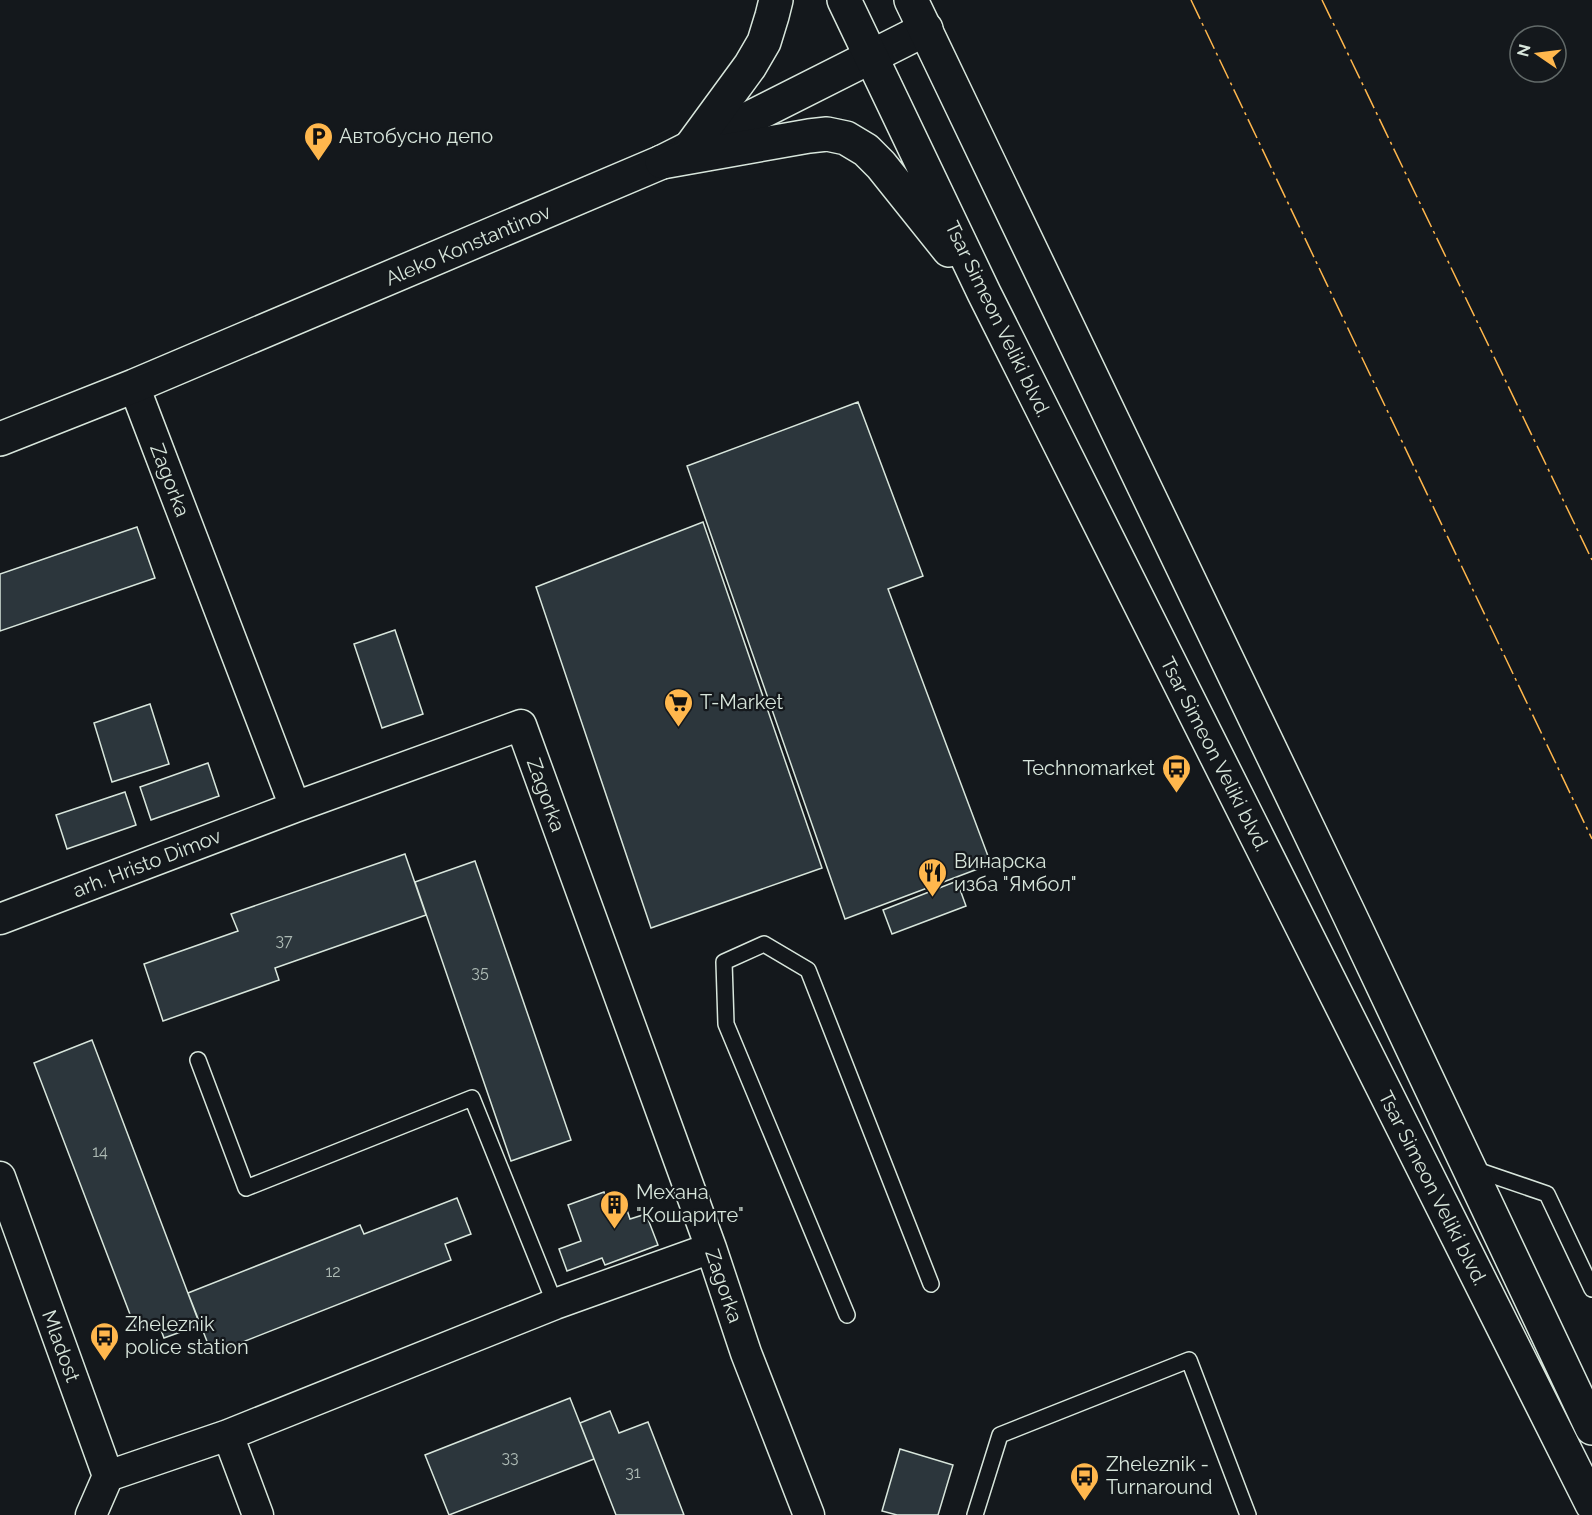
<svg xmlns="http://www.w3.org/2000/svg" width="1592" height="1515" font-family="Raleway,sans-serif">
  <rect width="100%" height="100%" fill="#14181c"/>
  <path fill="#2c363c" stroke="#d8e6dc" stroke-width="1.5" d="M858 402 923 576 888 589 991 864 845 919 687 466Z
    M703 522 822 868 651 928 536 587Z
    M137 527 155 578 0 631V574Z
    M395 630 423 714 382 728 354 644Z
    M150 704 169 764 112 782 94 723Z
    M208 763 219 796 151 820 140 787Z
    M125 792 136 825 67 849 56 815Z
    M405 854 426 915 275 968 279 980 163 1021 144 964 238 931 231 914Z
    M475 861 571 1140 511 1161 415 882Z
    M957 881 966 906 892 934 883 910Z
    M92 1040 200 1325 164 1338 158 1322 136 1330 34 1063Z
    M604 1192 607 1201 622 1195 630 1219 646 1214 658 1245 605 1265 602 1258 567 1271 559 1249 581 1241 568 1205Z
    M457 1198 471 1234 445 1244 451 1260 212 1354 188 1293 360 1225 364 1234Z
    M570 1398 594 1459 449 1515 425 1455Z
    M610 1411 619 1433 648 1422 684 1515H616L580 1423Z
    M900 1449 953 1465 938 1515H897L882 1511Z"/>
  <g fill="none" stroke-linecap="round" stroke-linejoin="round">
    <defs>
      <path id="service" d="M198 1060 246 1188 472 1098 555 1304
        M1471 1168 1547 1194 1592 1289
        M847 1315 726 1024 724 962 764 944 808 970 931 1284
        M975 1515 1000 1435 1189 1360 1248 1515"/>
      <path id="minor" d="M134 386 295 807
        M0 919 295 807 521 725 711 1248 746 1353 809 1515
        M0 1177 108 1476 91 1515
        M228 1435 258 1515
        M108 1476 228 1435 555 1304 711 1248"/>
      <path id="tertiary" d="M0 439 134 386 662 162 926 29"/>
      <path id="primary" d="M844 0 984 293 1592 1504
        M911 0 1349 914 1592 1428
        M690 148 750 66 764 42 772 16 776 0
        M662 162 809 136 827 134 846 138 866 150 881 165 949 250"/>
    </defs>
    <use href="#service" stroke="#d8e6dc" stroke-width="18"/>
    <use href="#minor" stroke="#d8e6dc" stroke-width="33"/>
    <use href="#tertiary" stroke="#d8e6dc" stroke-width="36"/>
    <use href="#primary" stroke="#d8e6dc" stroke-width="36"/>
    <use href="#service" stroke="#14181c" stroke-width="15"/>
    <use href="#minor" stroke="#14181c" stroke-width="30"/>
    <use href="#tertiary" stroke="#14181c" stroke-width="33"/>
    <use href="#primary" stroke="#14181c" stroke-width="33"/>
    <path stroke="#ffb74d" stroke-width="1.5" stroke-dasharray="21 4.5 3 4.5" stroke-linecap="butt" d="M1191 0 1592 839
      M1322 0 1592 560"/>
  </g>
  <defs>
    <symbol id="parking-pin" viewBox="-11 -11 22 30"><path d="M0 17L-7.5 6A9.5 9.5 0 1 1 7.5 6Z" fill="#ffb74d" stroke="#14181c"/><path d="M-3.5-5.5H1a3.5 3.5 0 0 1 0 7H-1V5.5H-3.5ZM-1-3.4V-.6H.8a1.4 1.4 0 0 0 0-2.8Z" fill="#111"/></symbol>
    <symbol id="supermarket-pin" viewBox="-11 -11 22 30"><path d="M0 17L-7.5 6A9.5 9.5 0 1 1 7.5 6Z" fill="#ffb74d" stroke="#14181c"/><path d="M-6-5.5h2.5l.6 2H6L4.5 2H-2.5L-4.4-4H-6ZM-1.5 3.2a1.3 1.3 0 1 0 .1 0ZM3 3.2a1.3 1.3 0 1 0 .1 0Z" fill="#111"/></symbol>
    <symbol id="bus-pin" viewBox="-11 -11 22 30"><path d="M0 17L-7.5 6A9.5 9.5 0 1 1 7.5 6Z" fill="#ffb74d" stroke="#14181c"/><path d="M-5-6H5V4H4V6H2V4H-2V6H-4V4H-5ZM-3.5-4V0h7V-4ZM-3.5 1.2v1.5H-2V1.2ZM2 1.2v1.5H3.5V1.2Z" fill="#111"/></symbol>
    <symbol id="restaurant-pin" viewBox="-11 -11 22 30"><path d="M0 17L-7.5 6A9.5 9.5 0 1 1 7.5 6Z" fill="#ffb74d" stroke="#14181c"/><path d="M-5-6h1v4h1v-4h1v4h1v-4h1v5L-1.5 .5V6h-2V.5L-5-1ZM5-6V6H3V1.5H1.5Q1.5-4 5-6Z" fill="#111"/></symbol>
    <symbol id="building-pin" viewBox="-11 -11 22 30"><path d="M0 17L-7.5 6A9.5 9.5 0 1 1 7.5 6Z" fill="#ffb74d" stroke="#14181c"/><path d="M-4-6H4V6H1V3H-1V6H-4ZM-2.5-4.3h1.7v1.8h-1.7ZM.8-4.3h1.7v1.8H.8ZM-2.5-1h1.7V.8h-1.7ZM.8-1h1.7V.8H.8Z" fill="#111"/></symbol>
  </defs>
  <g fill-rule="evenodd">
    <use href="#parking-pin" x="302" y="120" width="33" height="45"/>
    <use href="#supermarket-pin" x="662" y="686" width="33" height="45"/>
    <use href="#bus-pin" x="1160" y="752" width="33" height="45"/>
    <use href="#restaurant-pin" x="916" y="856" width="33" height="45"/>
    <use href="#building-pin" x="598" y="1188" width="33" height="45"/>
    <use href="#bus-pin" x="88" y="1320" width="33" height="45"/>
    <use href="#bus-pin" x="1068" y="1460" width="33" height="45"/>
  </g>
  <g text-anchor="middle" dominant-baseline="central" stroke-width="4.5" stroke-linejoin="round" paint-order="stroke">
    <g font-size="16" fill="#adbab4">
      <text x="284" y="940">37</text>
      <text x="480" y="972">35</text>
      <text x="100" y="1151">14</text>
      <text x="333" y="1271">12</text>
      <text x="510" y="1457">33</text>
      <text x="633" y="1472">31</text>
    </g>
    <g font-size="20" fill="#d8e6dc" stroke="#14181c" text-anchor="start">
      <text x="339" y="136">Автобусно депо</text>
      <text x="700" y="702">T-Market</text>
      <text x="1155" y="768" text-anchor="end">Technomarket</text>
      <text x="954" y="861">Винарска<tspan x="954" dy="23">изба "Ямбол"</tspan></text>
      <text x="636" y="1192">Механа<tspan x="636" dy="23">"Кошарите"</tspan></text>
      <text x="125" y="1324">Zheleznik<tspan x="125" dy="23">police station</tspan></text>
      <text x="1106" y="1464">Zheleznik -<tspan x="1106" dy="23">Turnaround</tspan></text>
    </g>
    <g font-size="20" fill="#d8e6dc" stroke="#14181c">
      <text transform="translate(468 245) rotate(-23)">Aleko Konstantinov</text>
      <text transform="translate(998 319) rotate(64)">Tsar Simeon Veliki blvd.</text>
      <text transform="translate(170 480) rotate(69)">Zagorka</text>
      <text transform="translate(1215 754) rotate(63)">Tsar Simeon Veliki blvd.</text>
      <text transform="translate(546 795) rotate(70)">Zagorka</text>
      <text transform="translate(147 863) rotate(-21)">arh. Hristo Dimov</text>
      <text transform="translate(1433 1188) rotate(63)">Tsar Simeon Veliki blvd.</text>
      <text transform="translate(724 1286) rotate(71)">Zagorka</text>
      <text transform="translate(61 1346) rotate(70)">Mladost</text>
    </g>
  </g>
  <g transform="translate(1538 54) rotate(284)"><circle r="28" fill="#14181c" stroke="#626a69" stroke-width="1.5"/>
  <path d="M0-4.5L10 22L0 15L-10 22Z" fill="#ffb74d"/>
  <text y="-9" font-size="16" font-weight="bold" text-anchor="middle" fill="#d8e6dc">N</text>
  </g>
</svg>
